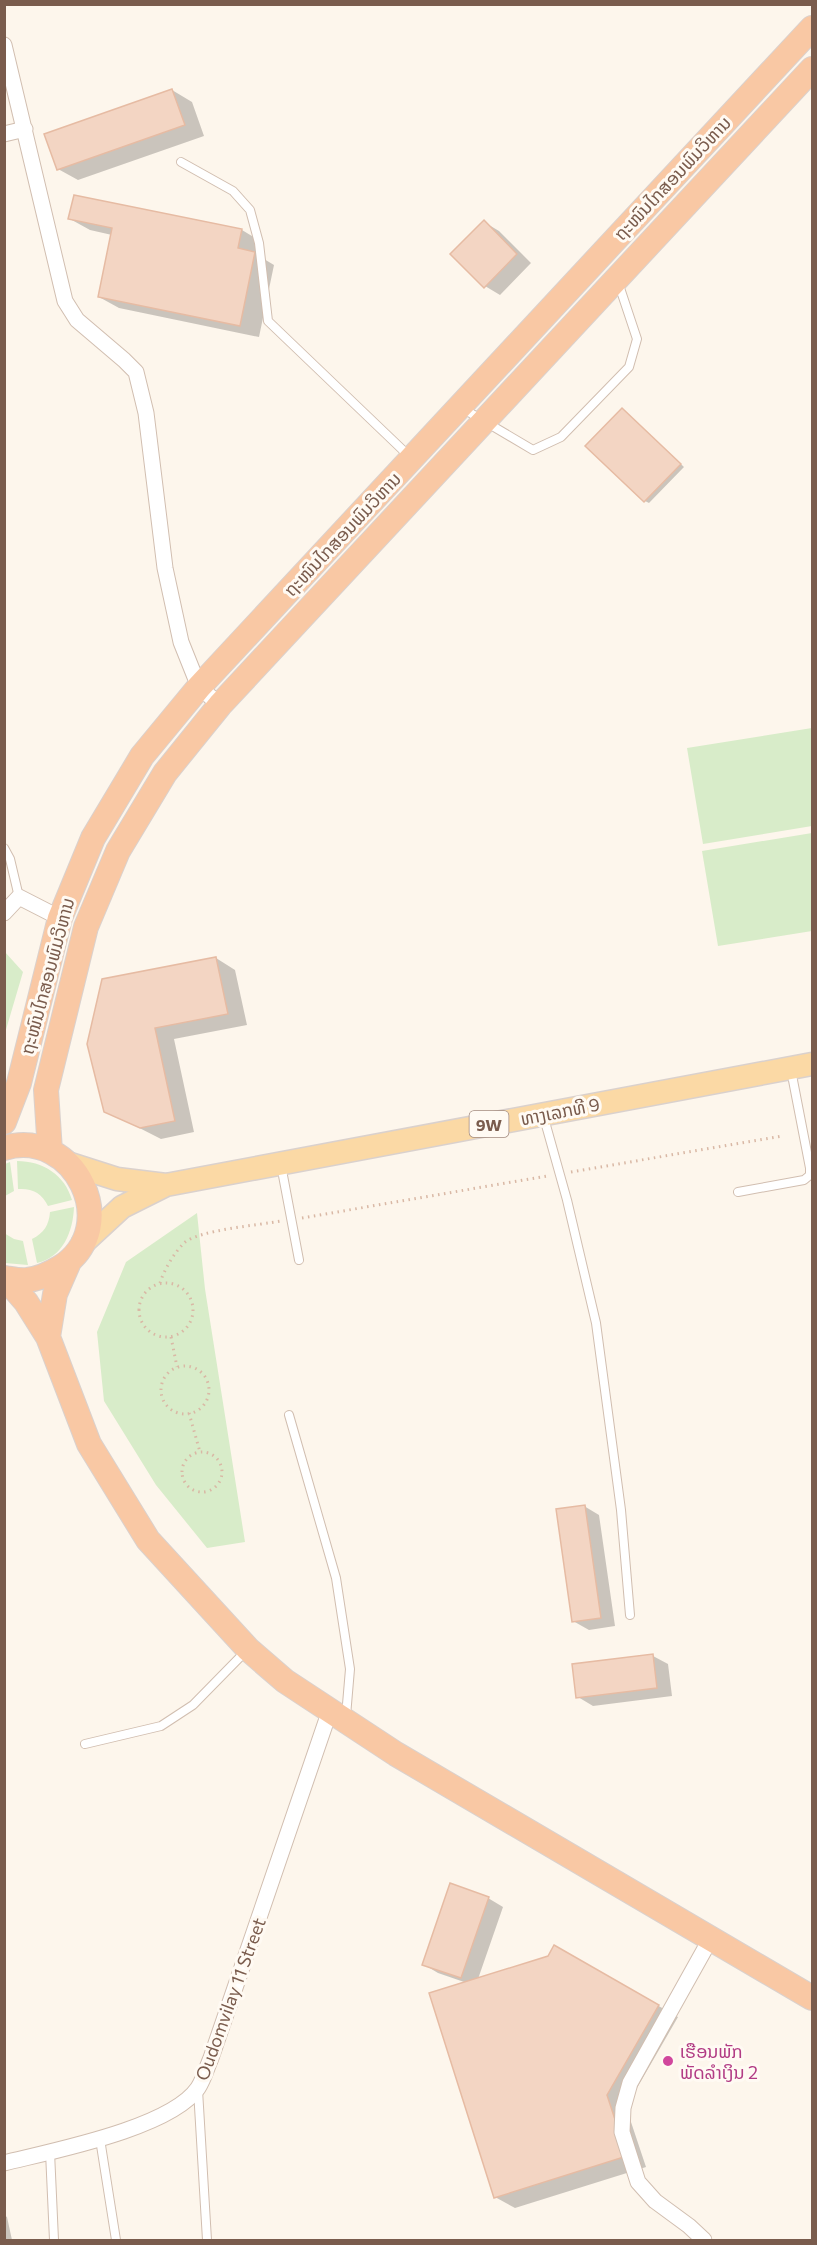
<svg xmlns="http://www.w3.org/2000/svg" width="817" height="2245" font-family="Commissioner,'Noto Sans Lao',sans-serif">
  <rect width="100%" height="100%" fill="#fdf6ec"/>
  <path fill="#d8ecc9" d="M812 728V826L703 844 687 748Z
    M812 833V931L718 946 702 851Z
    M5 952 23 972 5 1033Z
    M17 1161C43 1161 65 1175 72 1200L48 1206C42 1193 32 1188 18 1189Z
    M10 1162 14 1191 5 1196V1164Z
    M74 1207C73 1232 63 1257 37 1263L32 1239C44 1233 49 1225 50 1212Z
    M197 1213 205 1289 245 1542 207 1548 156 1485 104 1401 97 1332 126 1262Z
    M4 1233 14 1239 23 1241 28 1265 5 1263Z"/>
  <path fill="#0003" d="M172 90 192 102 204 136 78 180 58 169Z
    M75 196 242 230 262 242 259 256 274 265 259 337 119 308 99 297 112 235 90 230 70 219Z
    M484 222 499 231 531 263 500 295 485 286Z
    M626 412 684 467 649 503 645 501Z
    M216 958 235 970 247 1025 174 1039 194 1132 161 1139 106 1111 89 1044Z
    M584 1506 599 1515 615 1626 589 1630 573 1621Z
    M653 1656 668 1664 672 1696 593 1706 578 1697Z
    M488 1898 503 1907 478 1979 549 1957 555 1947 678 2017 626 2107 646 2167 515 2208 495 2197 467 1983 438 1973 423 1964Z
    M4 2215 7 2217 12 2240H4Z"/>
  <path fill="#f3d5c3" stroke="#e6bba3" stroke-width="1.5" d="M172 89 185 125 57 170 44 134Z
    M74 195 242 229 238 248 255 252 240 326 98 297 112 228 68 219Z
    M484 220 517 254 484 288 450 254Z
    M622 408 681 464 644 502 585 446Z
    M216 957 228 1014 155 1028 175 1121 140 1128 104 1112 87 1044 102 979Z
    M585 1505 601 1618 572 1622 556 1509Z
    M653 1654 657 1688 576 1698 572 1664Z
    M450 1883 489 1897 461 1978 422 1965Z
    M554 1945 659 2005 607 2095 627 2156 494 2198 429 1993 548 1956Z"/>
  <g fill="none" stroke-linecap="round" stroke-linejoin="round">
    <defs>
      <path id="service" d="M181 162 233 191 250 210 259 243 268 321 409 456
        M462 408 533 450 561 437 629 367 637 339 618 282
        M4 848 10 859 19 897
        M544 1118 567 1200 596 1323 621 1510 630 1615
        M281 1165 299 1260
        M738 1192 804 1180 810 1175V1168L791 1070
        M289 1415 336 1578 350 1669 346 1716
        M85 1744 161 1726 193 1705 245 1652
        M198 2090 207 2240
        M100 2139 116 2240
        M50 2152 54 2240"/>
      <path id="minor" d="M4 45 65 301 77 320 124 360 136 372 146 413 165 568 181 642 199 687 220 705
        M4 134 25 129
        M4 913 19 897 60 918
        M4 2163C52 2151 171 2128 198 2088 204 2079 207 2067 211 2058L330 1710
        M704 2240 689 2226 655 2201 638 2182 622 2132 623 2108 630 2083 711 1938"/>
      <path id="primary" d="M67 1163 117 1179 166 1185
        M83 1243 122 1207 166 1185 812 1064"/>
      <path id="trunk" d="M4 1122 19 1083 60 918 93 838 142 756 199 687 812 28
        M4 1148C75 1127 123 1227 61 1267 51 1273 39 1279 27 1280 20 1281 12 1279 4 1278
        M50 1151 46 1090 86 927 118 851 165 773 220 705 812 69
        M5 1278 26 1302 48 1337 89 1444 148 1540 248 1649 285 1681 396 1754 812 1998
        M48 1337 55 1294 69 1262"/>
    </defs>
    <use href="#service" stroke="#d1beb0" stroke-width="10"/>
    <use href="#minor" stroke="#d1beb0" stroke-width="17"/>
    <use href="#primary" stroke="#dad1cd" stroke-width="25"/>
    <use href="#trunk" stroke="#dad1cd" stroke-width="26"/>
    <path stroke="#d9b8a5" stroke-width="3" stroke-dasharray="1.5 4.5" stroke-linecap="butt" d="M571 1172 782 1136
      M302 1218 547 1176
      M139 1310a27 27 0 1 1 54 0a27 27 0 1 1-54 0Z
      M160 1283C164 1270 174 1253 184 1243 198 1230 260 1225 281 1221
      M171 1337 177 1367
      M161 1390a24 24 0 1 1 48 0a24 24 0 1 1-48 0Z
      M189 1413 200 1452
      M182 1472a20 20 0 1 1 40 0a20 20 0 1 1-40 0Z"/>
    <use href="#service" stroke="#fff" stroke-width="8"/>
    <use href="#minor" stroke="#fff" stroke-width="15"/>
    <use href="#primary" stroke="#fbd9a5" stroke-width="22"/>
    <use href="#trunk" stroke="#f9c8a4" stroke-width="24"/>
  </g>
  <circle fill="#d1479c" stroke="#fffaf3" stroke-width="2" cx="668" cy="2061" r="6"/>
  <g text-anchor="middle" dominant-baseline="central" stroke-width="6" stroke-linejoin="round" paint-order="stroke">
    <rect fill="#fffaf3" stroke="#a28b7f" stroke-width="1.5" x="469.5" y="1111" width="39" height="26" rx="4.5"/>
    <g font-size="16" font-weight="bold" fill="#7a5c4d">
      <text x="489" y="1124">9W</text>
    </g>
    <g font-size="18" fill="#7a5c4d" stroke="#fffaf3">
      <text transform="translate(672 178) rotate(-47)">ຖະໜົນໄກສອນພົມວິຫານ</text>
      <text transform="translate(342 534) rotate(-47)">ຖະໜົນໄກສອນພົມວິຫານ</text>
      <text transform="translate(47 976) rotate(-75)">ຖະໜົນໄກສອນພົມວິຫານ</text>
      <text transform="translate(560 1111) rotate(-11)">ທາງເລກທີ 9</text>
      <text transform="translate(230 1999) rotate(-70)">Oudomvilay 11 Street</text>
    </g>
    <g font-size="18" fill="#b23c85" stroke="#fffaf3" text-anchor="start">
      <text x="680" y="2051">ເຮືອນພັກ<tspan x="680" dy="21">ພັດລຳເງິນ 2</tspan></text>
    </g>
  </g>
  <rect width="817" height="2245" fill="none" stroke="#7a5c4d" stroke-width="12"/>
</svg>
